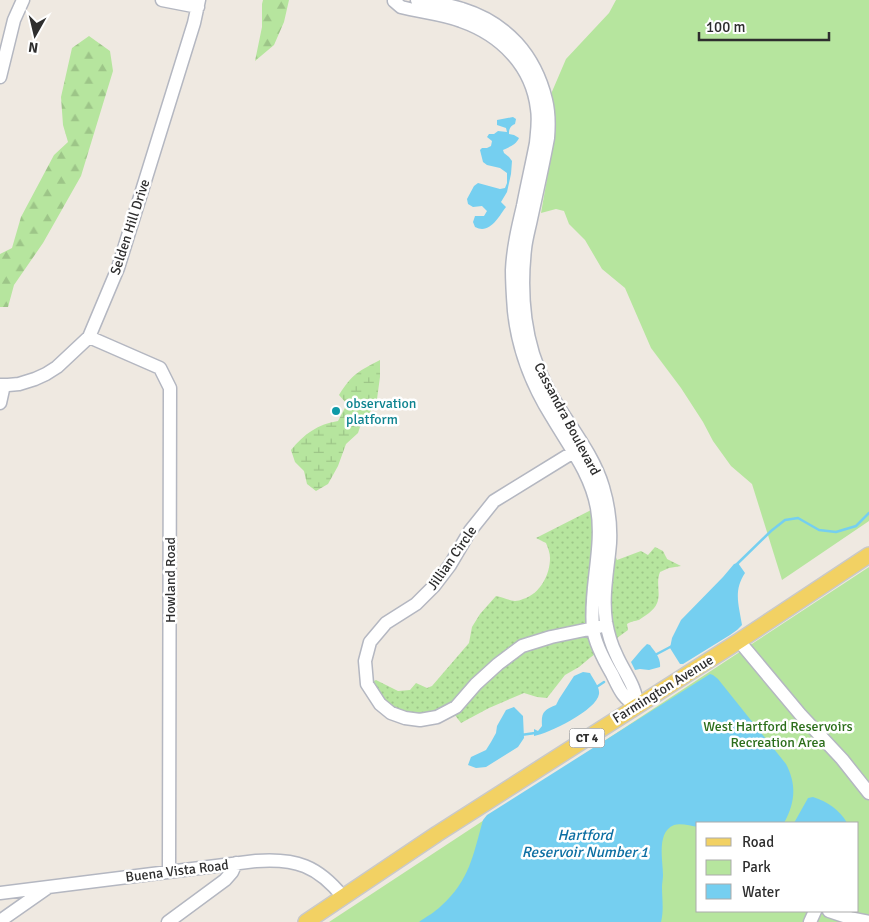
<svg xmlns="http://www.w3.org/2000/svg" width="869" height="922" font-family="Signika,sans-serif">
  <defs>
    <pattern id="grass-dots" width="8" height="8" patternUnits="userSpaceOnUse" patternTransform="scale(1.25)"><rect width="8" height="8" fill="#b6e59e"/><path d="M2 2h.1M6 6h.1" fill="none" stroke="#9dc588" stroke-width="1.8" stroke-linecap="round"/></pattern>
    <pattern id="forest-firs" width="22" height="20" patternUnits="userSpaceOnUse" patternTransform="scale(1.25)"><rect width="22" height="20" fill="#b6e59e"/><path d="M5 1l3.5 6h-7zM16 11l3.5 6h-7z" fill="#9dc588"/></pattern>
    <pattern id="wetland-marsh" width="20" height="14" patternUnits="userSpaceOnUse" patternTransform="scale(1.25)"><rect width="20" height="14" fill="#b6e59e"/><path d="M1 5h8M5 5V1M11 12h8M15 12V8" fill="none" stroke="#9dc588"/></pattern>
  </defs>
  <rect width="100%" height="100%" fill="#efe9e1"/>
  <path fill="url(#grass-dots)" d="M597 507 617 560 641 551 648 555 655 547 663 551 667 559 681 566 669 568 660 572C654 587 666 600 649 613 646 615 642 618 639 620 635 621 632 621 627 624L628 630 591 657 579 667 565 675 547 698 537 697 524 693 489 708 461 723 451 710 437 717 391 713 367 684 376 680 398 691 410 690 416 683 427 688 432 686 469 643 472 627 480 614 496 596C502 597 508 600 515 601 517 601 521 600 523 599 540 594 550 575 550 558 550 553 548 548 546 543L536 538Z"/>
  <path fill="url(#forest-firs)" d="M263 0H289L284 22 274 45 255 61 262 27V4Z
    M89 36 110 51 113 71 81 176 43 243 14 285 8 307H0V254L12 248 21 217 54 155 68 142 63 125 61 97 72 48Z"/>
  <path fill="url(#wetland-marsh)" d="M380 360V377L377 399 368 416 360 427 358 433 346 444 338 466 328 484 316 491 307 484 304 471 295 462 291 450C304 434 318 424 338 421L347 404 339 395C352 374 359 371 380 360Z"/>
  <path fill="#b6e59e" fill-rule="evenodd" d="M616 0H869V521L782 580 752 484 731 466 713 441 703 422 681 388 651 348 625 288 602 269 585 240 569 224 564 211 556 209 541 213 556 128 551 94 566 59 609 13Z
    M869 567V922H329ZM698 823H858V911H698Z"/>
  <path fill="#75cff0" d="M513 117 516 119 515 124C510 126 509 129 509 134L514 135 519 138C516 145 509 147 503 150L504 153 509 157 512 161 511 174 507 192 501 202 506 207C499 216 490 235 475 227L473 222 475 216H484L487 211 482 206 473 207 468 204 467 199 474 186 478 183 500 189 505 188 507 183V173L500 168 487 165 483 162 480 150 482 148H487L491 146 492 141 487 137 489 134H494L498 131 507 132 506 128 497 125V120Z
    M738 563 745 573C733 591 739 605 742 625L737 630 730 635 683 664H680L670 648 672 638 681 620 723 577 734 564Z
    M647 644 650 645C655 652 661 658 660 667L649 670 640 669 635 670 631 662 642 649Z
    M583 672 590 673C593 679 600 687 599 694 597 710 548 734 534 736V729L538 731 542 726C541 712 544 710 556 705L559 699 574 676Z
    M710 674 713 675 718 679 786 764C797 785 795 803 784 823H698V827C691 826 681 823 674 825 656 832 663 861 663 875 663 879 662 883 662 887 662 899 664 910 661 922H419C426 917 435 912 441 906 470 880 473 855 483 820L487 815Z
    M514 707 523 716 524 738 518 747 486 767 476 768 468 765 471 757 486 750 491 742 496 733 497 726 506 710Z
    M813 797C828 802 840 810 847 823H794L808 798Z"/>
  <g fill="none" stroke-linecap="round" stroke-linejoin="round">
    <path stroke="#75cff0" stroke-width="2.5" d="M736 565 771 531 785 520 798 518 819 530 836 532 856 526 869 513
      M655 655 672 646
      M595 688 604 682
      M521 735 535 733"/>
    <defs>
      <path id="minor" d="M162 0 198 7
        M396 0 394 1 401 7C420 12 443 14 461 21 501 35 532 66 537 109 539 120 537 132 536 143 532 164 527 185 523 206 518 227 513 248 512 270 512 284 513 298 514 311 518 349 532 385 552 417 569 446 591 474 597 508 604 547 589 589 593 629 595 643 605 662 612 674 619 688 622 698 637 706 637 687 623 671 616 654 611 644 608 633 606 622 602 595 608 569 610 543 611 524 608 504 603 487 592 450 563 419 546 385 524 344 520 294 525 249 526 239 529 229 531 219 537 192 543 165 548 138 549 126 549 112 546 100 535 55 507 23 462 9 448 4 432 3 417 0
        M0 77 14 20 23 0
        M89 337 160 368 170 388 169 872
        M0 385H8L19 384 35 379 46 374 57 367 89 337 118 268 194 23 199 0
        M0 403 4 385
        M580 448 494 501 470 531 450 565 434 586 416 604 386 623 370 642 365 661 367 684 380 704 391 713 405 718 420 720 437 717 456 707 476 684 498 664 522 646 551 637 599 627
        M739 641 800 714 842 759 869 793
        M0 893 256 861C296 858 318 866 343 897
        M829 911 850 918 869 922
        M0 921 47 888
        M168 922 225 880 232 872 236 863
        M810 922 815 911"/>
      <path id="major" d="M306 922 437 834 739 641 869 555"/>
    </defs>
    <use href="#minor" stroke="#b4b7c1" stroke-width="15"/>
    <use href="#major" stroke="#c9c9c9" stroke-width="18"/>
    <use href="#minor" stroke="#fff" stroke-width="12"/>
    <use href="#major" stroke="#f2d163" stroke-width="15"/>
  </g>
  <circle fill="#0f9aa8" stroke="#fff" stroke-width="2" cx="336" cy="411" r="5"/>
  <g text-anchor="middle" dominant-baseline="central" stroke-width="5" stroke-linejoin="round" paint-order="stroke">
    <rect fill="#fff" stroke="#6d6d6d" stroke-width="1" x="569.5" y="728.5" width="35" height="19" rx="4"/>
    <g font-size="12" font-weight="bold" fill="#2e2e2e">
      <text x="587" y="738">CT 4</text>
    </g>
    <g font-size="14" fill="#2e2e2e" stroke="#fff">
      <text transform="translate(130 227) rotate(-72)">Selden Hill Drive</text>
      <text transform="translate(567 419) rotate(62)">Cassandra Boulevard</text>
      <text transform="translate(452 558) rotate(-55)">Jillian Circle</text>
      <text transform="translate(170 580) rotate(-90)">Howland Road</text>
      <text transform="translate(663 689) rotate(-32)">Farmington Avenue</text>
      <text transform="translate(177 871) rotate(-7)">Buena Vista Road</text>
    </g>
    <g font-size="14" fill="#0d838f" stroke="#fff" text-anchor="start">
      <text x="346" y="403">observation<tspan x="346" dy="16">platform</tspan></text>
    </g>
    <g font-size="14" fill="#2c6e1b" stroke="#fff">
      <text x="778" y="726">West Hartford Reservoirs<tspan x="778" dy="16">Recreation Area</tspan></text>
    </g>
    <g font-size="15" font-style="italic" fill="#0d6fa3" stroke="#fff">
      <text x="585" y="835">Hartford<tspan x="585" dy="17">Reservoir Number 1</tspan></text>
    </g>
  </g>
  <rect x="696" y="822" width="162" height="90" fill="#ffffff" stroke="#ababab"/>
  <rect x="706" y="838" width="25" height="8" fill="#f2d163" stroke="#ababab"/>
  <text x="742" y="847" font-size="15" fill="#2e2e2e">Road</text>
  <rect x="706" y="860" width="25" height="15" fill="#b6e59e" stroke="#ababab"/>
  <text x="742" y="872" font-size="15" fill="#2e2e2e">Park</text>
  <rect x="706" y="884" width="25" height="15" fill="#75cff0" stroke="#ababab"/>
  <text x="742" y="897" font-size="15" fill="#2e2e2e">Water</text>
  <g transform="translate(35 35) rotate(188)" stroke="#ffffff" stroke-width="4" paint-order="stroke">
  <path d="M0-4L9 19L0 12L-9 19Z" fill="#2e2e2e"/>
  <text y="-8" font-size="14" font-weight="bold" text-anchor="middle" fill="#2e2e2e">N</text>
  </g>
  <path d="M699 32v8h130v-8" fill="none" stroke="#2e2e2e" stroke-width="2.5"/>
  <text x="706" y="32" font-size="15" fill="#2e2e2e" stroke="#ffffff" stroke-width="4" paint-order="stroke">100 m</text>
</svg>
